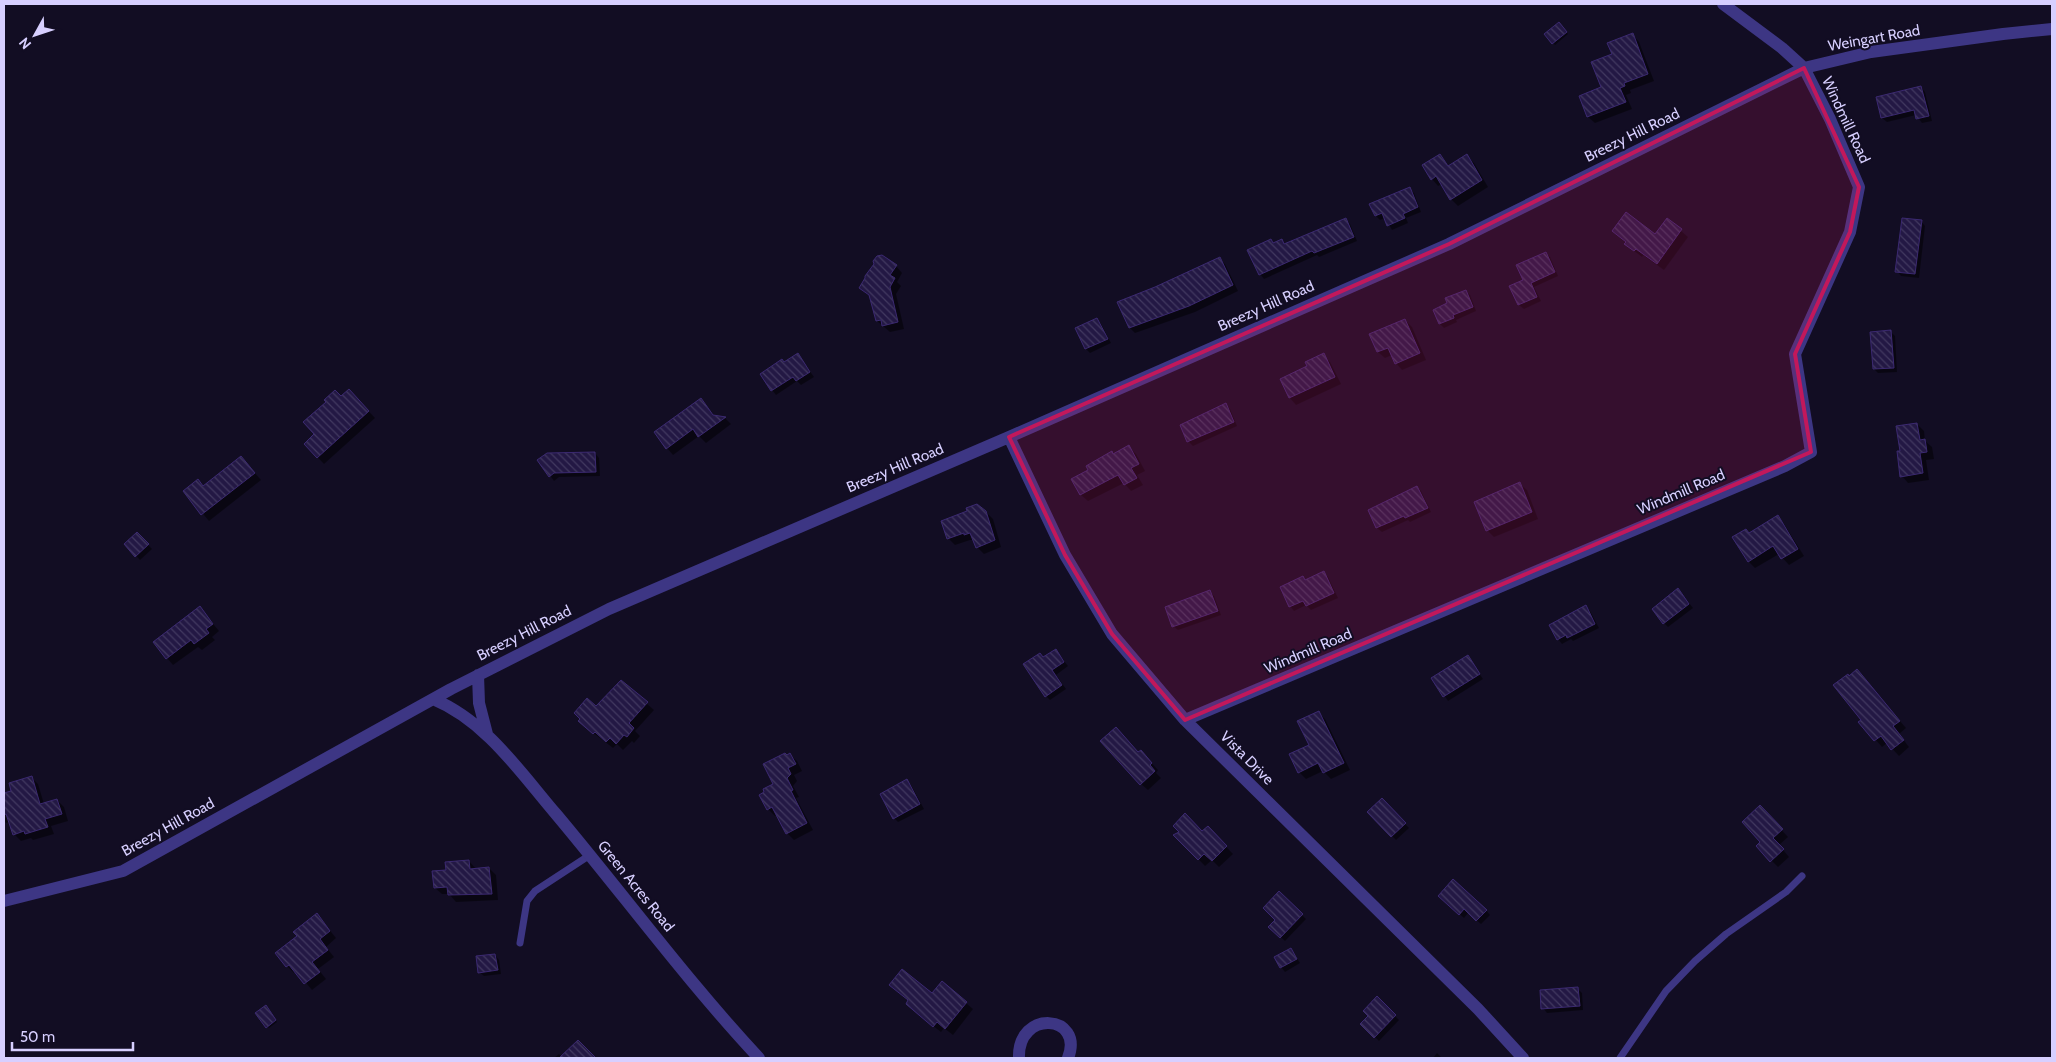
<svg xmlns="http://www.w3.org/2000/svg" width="2056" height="1062" font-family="Cabin,sans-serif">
  <defs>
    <pattern id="building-back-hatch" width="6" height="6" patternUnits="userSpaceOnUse" patternTransform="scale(1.25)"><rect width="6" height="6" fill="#231844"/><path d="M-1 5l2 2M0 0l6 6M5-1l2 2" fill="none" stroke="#423960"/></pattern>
  </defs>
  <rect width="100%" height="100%" fill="#120d23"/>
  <path fill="#0007" d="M1559 24 1568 34 1555 45 1546 34Z
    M1633 35 1639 42 1654 81 1630 90 1631 93 1626 95 1632 109 1595 123 1588 117 1581 96 1602 88 1613 54Z
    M1921 87 1925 92 1932 121 1922 123 1916 115 1887 122 1882 118 1878 98Z
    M1440 156 1449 167 1467 156 1474 163 1488 187 1458 206 1451 199 1442 184 1438 186 1432 179Z
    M1409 188 1414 193 1421 212 1406 218 1408 223 1392 230 1385 218 1380 220 1376 216Z
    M1346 219 1350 224 1357 241 1319 257 1317 255 1264 279 1260 274 1271 240 1274 244 1281 240 1285 245Z
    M1667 219 1688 237 1664 270 1643 255 1642 257 1633 250 1613 231 1655 236Z
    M1921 221 1925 226 1919 278 1901 276 1897 271Z
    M1545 253 1550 257 1558 276 1534 287 1541 301 1524 309 1519 305 1511 287 1525 280Z
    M1219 259 1225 264 1238 291 1195 312 1135 333 1130 328 1156 288Z
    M896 266 902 273 897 282 901 286 896 294 904 329 890 332 877 321 871 297 861 288Z
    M1465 291 1470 295 1476 311 1456 320 1457 322 1444 328 1440 324 1434 310 1449 304Z
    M1097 319 1101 324 1111 343 1090 353 1086 349 1077 329Z
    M1405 320 1412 327 1426 360 1402 370 1396 363 1392 355 1385 358 1378 352Z
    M1890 331 1895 336 1897 372 1878 373 1874 369Z
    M798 355 814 377 801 385 797 381 776 395 772 390 784 364Z
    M1323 355 1330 362 1341 384 1296 405 1290 398 1281 380 1309 367Z
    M355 397 375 418 324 464 305 444 316 434 341 398Z
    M701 400 715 417 725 418 731 424 706 443 699 436 673 455 667 448Z
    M1225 404 1230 409 1237 426 1193 446 1188 441Z
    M1917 424 1924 431 1925 441 1932 447 1934 459 1926 460 1929 480 1908 483 1902 476 1901 452Z
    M1129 447 1136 454 1145 471 1137 475 1143 485 1131 491 1124 483 1088 501 1081 495 1073 479Z
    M595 453 599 458 600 476 559 477 554 481 539 460Z
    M241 457 261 480 209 521 185 492 198 481 204 487Z
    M1520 484 1527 490 1538 519 1494 537 1487 530Z
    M1417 487 1421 491 1431 512 1410 522 1408 520 1382 532 1377 528 1369 511Z
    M969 512H986L993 519 1001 547 984 554 977 547 974 540H970L955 545 949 539 942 522Z
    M1778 517 1784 524 1804 556 1789 565 1779 554 1755 568 1749 562V534Z
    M137 533 152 549 140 560 126 544Z
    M1324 573 1328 577 1338 598 1311 610 1306 605 1294 611 1290 606 1303 578 1306 581Z
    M1210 592 1214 596 1221 615 1178 630 1173 626Z
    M1682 594 1693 608 1668 627 1664 623Z
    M1586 607 1590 611 1599 628 1573 641 1571 639 1562 644 1558 639Z
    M200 608 219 631 212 637 215 640 202 650 198 647 173 665 167 658Z
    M1055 650 1068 666 1056 675 1066 689 1050 700 1046 696 1044 658Z
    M1467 656 1483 679 1448 701 1433 678Z
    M1857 671 1906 728 1899 734 1909 747 1899 756 1887 743 1882 747 1860 722 1863 720Z
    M621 681 654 710 635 731 640 736 634 743 632 741 623 750 617 744 613 748 587 728 597 708Z
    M1319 713 1325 719 1350 770 1331 779 1323 771 1306 779 1299 772 1311 746Z
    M1141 752 1158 770 1156 773 1161 778 1148 790 1141 784 1139 753Z
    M790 755 797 761 802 771 794 775 797 781 793 786 799 797 796 798 813 830 794 840 787 833 777 815 775 816 768 809 761 796 774 784 787 756Z
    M31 777 38 784 44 804 57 800 64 807 68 821 51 826 54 834 33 840 31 838 21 841 14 834 10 822 6 823 4 820V795L13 792Z
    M907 781 911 785 924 809 898 822 894 818Z
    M1382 800 1409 828 1396 840 1369 812Z
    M1760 807 1788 837 1779 845 1789 857 1778 867 1757 846 1762 842Z
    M1208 828 1233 854 1219 867 1212 860 1205 866 1175 835 1202 833Z
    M469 861 476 869 489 868 496 875 498 900 456 902 449 894H442L435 888 447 871Z
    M1279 893 1306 919 1285 941 1270 927 1277 920Z
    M1444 900 1486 910 1490 915 1481 924 1468 913 1464 918Z
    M323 922 336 938 326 947 334 957 318 969 326 979 312 990 296 971 294 973 287 966 298 936Z
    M1291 949 1300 963 1285 972 1281 967Z
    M495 955 499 960 501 974 484 976 479 972Z
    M942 983 973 1009 953 1035 944 1028 941 1032 914 1011 932 995Z
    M1577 988 1582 993 1583 1010 1547 1013 1543 1008Z
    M1377 998 1399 1020 1379 1041 1362 1024 1370 1016Z
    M267 1009 277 1022 269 1028 267 1027Z
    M578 1041 596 1058H554L559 1054 562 1057Z
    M1437 1053 1442 1058H1433Z"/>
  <path fill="url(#building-back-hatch)" stroke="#3b2971" d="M1559 22 1567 32 1552 44 1544 34Z
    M1633 33 1648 74 1624 83 1625 86 1620 88 1626 102 1587 117 1579 96 1601 87 1591 62 1612 54 1607 43Z
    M1921 86 1929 116 1916 119 1914 110 1881 118 1876 97Z
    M1440 154 1448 166 1467 154 1482 180 1450 200 1436 176 1431 180 1422 165Z
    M1410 187 1418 207 1403 214 1405 218 1387 226 1382 213 1375 216 1369 204Z
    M1626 212 1655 234 1667 218 1682 229 1657 264 1636 249 1634 251 1624 244 1626 242 1612 231Z
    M1346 218 1354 237 1314 253 1312 251 1259 275 1247 250 1271 239 1273 243 1282 239 1284 244Z
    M1902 218 1922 220 1915 274 1895 272Z
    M1546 252 1555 272 1531 283 1537 297 1518 305 1509 286 1523 280 1516 265Z
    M882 255 897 265 890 275 895 278 890 287 898 322 882 326 881 320 876 321 869 295 859 288 865 278V276L874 264 873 261 877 256Z
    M1220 257 1233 285 1189 306 1129 328 1117 302 1155 287Z
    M1466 290 1473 307 1453 315 1454 318 1439 324 1433 310 1447 303 1445 298Z
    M1097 318 1108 339 1085 349 1075 328Z
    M1405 319 1420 353 1395 364 1388 348 1377 352 1369 334Z
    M1891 330 1894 368 1873 369 1870 332Z
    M798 353 810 372 796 381 793 377 771 391 760 374 782 359 784 362Z
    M1324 353 1335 377 1289 398 1280 379 1307 366 1305 362Z
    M349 389 369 411 317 458 304 444 314 434 303 422 326 402 324 400 335 390 341 396Z
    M701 398 713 415 726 417 698 437 693 429 666 449 654 432Z
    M1226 403 1234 422 1187 442 1180 425Z
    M1917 423 1920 440 1925 439 1927 452 1920 453 1923 473 1900 477 1897 451H1900L1896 426Z
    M1129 445 1139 464 1131 468 1137 478 1124 485 1118 475 1080 495 1071 479 1088 470 1086 466 1112 451 1113 454Z
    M595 452 596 472 554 473 549 477 537 460 547 453Z
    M241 456 255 473 201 515 183 491 198 479 203 486Z
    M1520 482 1532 512 1486 531 1474 502Z
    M1417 486 1428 508 1405 518 1404 516 1376 528 1368 510Z
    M977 504 986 511 995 540 976 548 970 533 964 535V533L947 539 941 521 967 511 966 508Z
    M1778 515 1798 549 1781 559 1773 546 1748 562 1732 537 1746 529 1749 533Z
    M137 532 149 544 135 557 124 544Z
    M1324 571 1334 593 1306 606 1303 601 1289 607 1280 587 1303 576 1305 580Z
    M1678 588 1689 604 1663 624 1652 609Z
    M1210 590 1218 611 1172 627 1165 607Z
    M1586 605 1595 624 1567 638 1566 635 1557 640 1549 625Z
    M200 606 213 624 206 629 209 633 194 644 191 640 166 659 153 642Z
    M1056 649 1064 662 1052 670 1062 685 1045 697 1023 664 1040 653 1043 657Z
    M1468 655 1480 674 1443 697 1431 678Z
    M1857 669 1900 721 1893 726 1904 740 1891 750 1881 736 1874 741 1858 722 1861 720 1833 685 1848 674 1849 676Z
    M621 680 648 702 629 723 634 728 627 737 624 735 616 744 610 738 606 742 595 732 593 734 578 721 580 719 574 713 587 698 596 706Z
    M1319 711 1344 763 1323 773 1318 763 1298 773 1289 754 1309 745 1297 721Z
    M1116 727 1138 752 1141 750 1152 763 1150 765 1155 771 1140 785 1100 741Z
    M785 753 787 755 790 753 796 764 788 768 791 774 787 778 793 790 791 791 807 823 786 834 772 807 767 810 759 795 764 792 763 789 773 784 763 764Z
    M32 776 40 804 57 799 62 814 45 819 48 827 25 834 24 831 13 835 6 814 4 815V793L11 791 9 783Z
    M907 779 920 804 893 819 880 794Z
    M1382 798 1406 823 1391 837 1367 812Z
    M1760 805 1783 829 1773 838 1784 849 1770 862 1756 846 1760 842 1742 822Z
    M1185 813 1202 831 1208 826 1227 846 1212 861 1204 854 1198 860 1173 835 1179 832 1173 826Z
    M469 860 470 869 489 867 492 894 448 895 447 887 434 888 432 871 446 870 445 862Z
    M1453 879 1487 910 1476 921 1464 909 1459 915 1438 896Z
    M1279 891 1303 914 1280 938 1268 927 1275 920 1263 908Z
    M317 913 330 931 320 939 328 950 312 962 320 972 304 984 289 965 286 967 275 953 297 936 293 932Z
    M1291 948 1297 959 1280 968 1274 957Z
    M495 954 498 970 478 973 476 956Z
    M902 969 932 993 942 981 967 1002 945 1029 937 1022 933 1027 906 1004 908 1000 889 985Z
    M1578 987 1580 1006 1541 1009 1540 990Z
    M1377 996 1396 1015 1374 1038 1360 1024 1368 1016 1363 1011Z
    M266 1005 276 1020 266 1028 255 1013Z
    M578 1040 596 1058H559Z"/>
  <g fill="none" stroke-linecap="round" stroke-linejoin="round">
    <path stroke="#3d3684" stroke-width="7" d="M520 943 527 901 535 891 590 855
      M1620 1058 1666 991 1695 961 1726 934 1786 892 1802 876"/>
    <path stroke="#3d3684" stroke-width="12" d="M1009 437 1065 555 1112 634 1185 720 1478 1009 1523 1058
      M478 675 479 703 487 734
      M433 699C486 721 520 772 556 814 624 895 687 981 759 1058
      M1185 720 1785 466 1811 452 1795 354 1850 232 1859 187 1830 119 1804 68 1782 48 1723 4
      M4 901 123 871 451 689 609 609 1009 437 1449 244 1804 68 1871 52 2003 34 2052 29
      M1019 1058C1017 1009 1085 1014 1068 1058"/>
  </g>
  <path fill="#c2185b" fill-opacity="0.2" stroke="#c2185b" stroke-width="4" stroke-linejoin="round" d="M1804 68 1859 187 1850 232 1795 354 1811 452 1185 720 1112 634 1065 555 1009 437 1449 244Z"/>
  <g text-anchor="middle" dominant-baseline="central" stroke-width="4" stroke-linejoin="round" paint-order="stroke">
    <g font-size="15" fill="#d7cfff" stroke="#120d23">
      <text transform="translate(1874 38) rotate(-10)">Weingart Road</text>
      <text transform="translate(1846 120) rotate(65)">Windmill Road</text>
      <text transform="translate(1632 135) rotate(-26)">Breezy Hill Road</text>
      <text transform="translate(1266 306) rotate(-24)">Breezy Hill Road</text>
      <text transform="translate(895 468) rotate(-23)">Breezy Hill Road</text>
      <text transform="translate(1681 492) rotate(-23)">Windmill Road</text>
      <text transform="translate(524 633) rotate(-27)">Breezy Hill Road</text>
      <text transform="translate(1308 651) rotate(-23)">Windmill Road</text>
      <text transform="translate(1247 758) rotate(45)">Vista Drive</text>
      <text transform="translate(168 827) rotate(-29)">Breezy Hill Road</text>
      <text transform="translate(636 886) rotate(51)">Green Acres Road</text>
    </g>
  </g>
  <rect width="2056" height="1062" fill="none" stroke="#d7cfff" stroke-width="10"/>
  <g transform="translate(35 35) rotate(230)" stroke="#120d23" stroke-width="4" paint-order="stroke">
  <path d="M0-4L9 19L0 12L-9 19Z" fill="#d7cfff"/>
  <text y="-8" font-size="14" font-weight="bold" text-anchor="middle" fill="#d7cfff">N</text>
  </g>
  <path d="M12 1042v8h121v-8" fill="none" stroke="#d7cfff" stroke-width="2.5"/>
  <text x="20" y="1042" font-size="15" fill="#d7cfff" stroke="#120d23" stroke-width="4" paint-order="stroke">50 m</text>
</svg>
